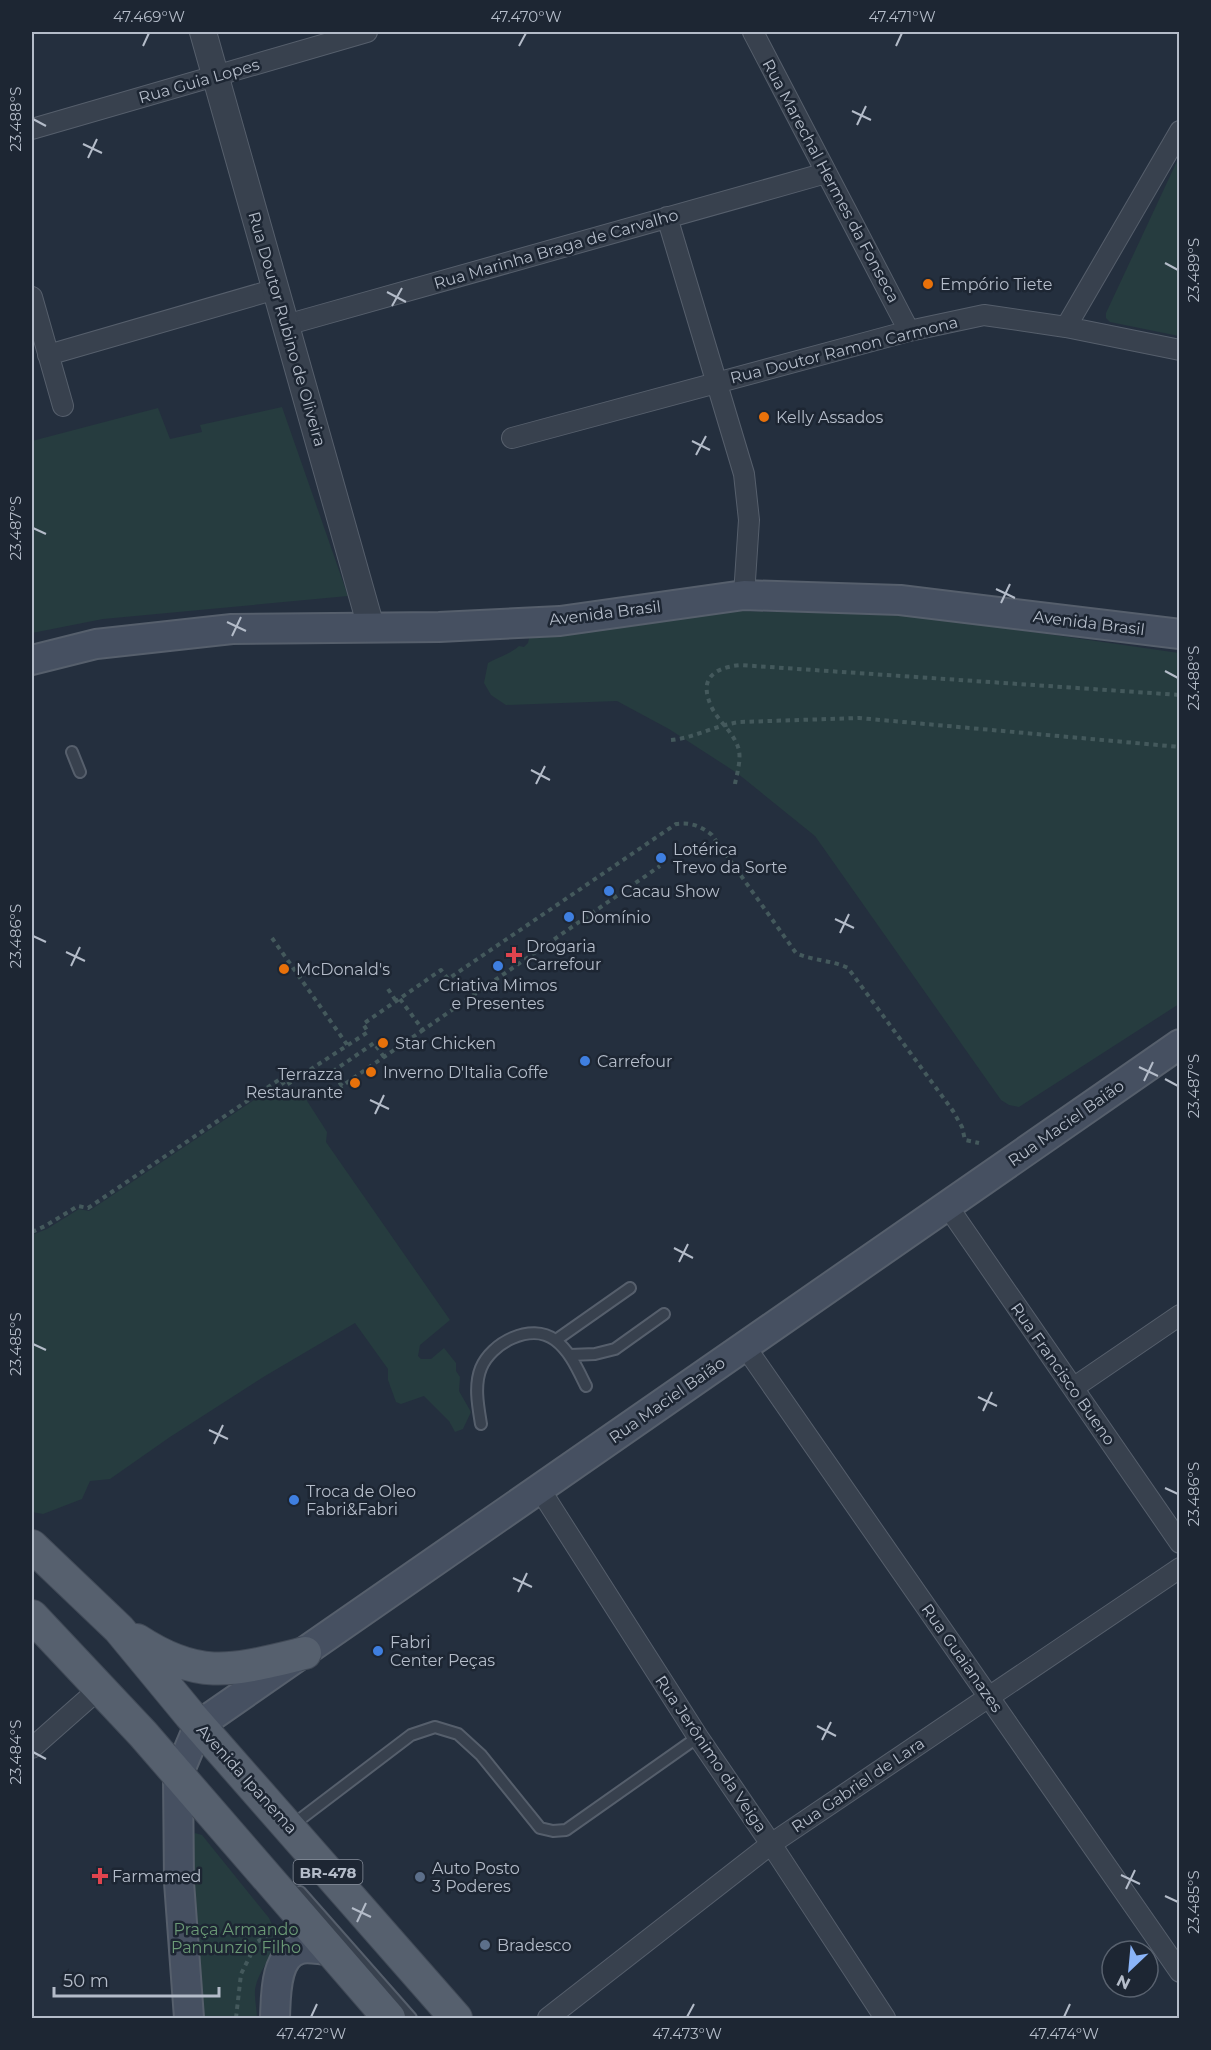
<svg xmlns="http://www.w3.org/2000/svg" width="1211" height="2050" font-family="Montserrat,sans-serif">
  <rect width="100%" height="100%" fill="#242f3e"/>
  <path fill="#263c3f" d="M1179 157V336L1110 322 1106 318V313Z
    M282 407 348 596 103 619 32 633V441L158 408 170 439 202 432 200 425Z
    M738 611 909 614 1179 653V1004L1019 1107 1009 1105 1001 1100 815 836 737 773 669 729 617 701 506 705 491 695 484 683 488 663C499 657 510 654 519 646L524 647 528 643 530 634Z
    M272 1088 302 1093 327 1132 326 1142 450 1320 420 1345 418 1356 421 1359H431L444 1348 456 1363V1371L460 1377 459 1391 471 1412 463 1429 455 1432 449 1421 424 1396 401 1404 396 1402 388 1380V1369L355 1323 265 1376 170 1437 110 1479 90 1481 82 1499 43 1514 32 1512V1235L47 1229 79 1209 89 1211Z
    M195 1833 202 1835 269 1918C285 1951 265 1956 256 1985 253 1994 257 2008 257 2018H202L191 1838Z"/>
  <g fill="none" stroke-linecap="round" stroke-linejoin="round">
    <defs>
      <path id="service" d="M72 752 80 772
        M556 1340 630 1288
        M570 1355 595 1354 615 1349 664 1314
        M481 1424C478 1406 474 1385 481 1368 491 1343 531 1322 555 1340 570 1351 578 1370 586 1386
        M290 1827 411 1735 435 1727 458 1734 481 1755 540 1828 553 1831 566 1830 698 1737
        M300 1892 411 2018"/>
      <path id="minor" d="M753 32 909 331
        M32 129 367 32
        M667 217 744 474 749 520 744 595
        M32 297 63 406
        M286 325 826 173
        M1066 327 1180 131
        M48 355 276 289
        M512 438 909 331 984 315 1066 327 1180 350
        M946 1204 1180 1543
        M744 1345 1180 1972
        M1073 1388 1180 1315
        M539 1488 698 1737 771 1844 885 2018
        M32 1748 100 1688
        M548 2018 771 1844 1180 1568"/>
      <path id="tertiary" d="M203 32 371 627"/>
      <path id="secondary" d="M32 660 96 644 232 629 439 627 560 621 744 595 900 600 1180 634
        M189 2018 179 1882 178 1775 199 1725 1180 1044
        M275 2018C276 1998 274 1954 301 1949 309 1947 321 1950 329 1950"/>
      <path id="primary" d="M32 1546 119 1629 190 1715 456 2018
        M32 1616 143 1734 389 2018
        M137 1640C201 1682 234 1670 305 1653"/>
    </defs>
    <use href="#service" stroke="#565f6c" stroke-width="14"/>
    <use href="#minor" stroke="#565f6c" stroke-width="22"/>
    <use href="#tertiary" stroke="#565f6c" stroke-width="28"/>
    <use href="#secondary" stroke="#565f6c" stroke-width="32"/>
    <use href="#primary" stroke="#414a57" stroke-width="34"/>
    <path stroke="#44595c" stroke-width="4" stroke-dasharray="4.5 4.5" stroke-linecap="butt" d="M671 740C694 738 716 725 740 722L859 718 1180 747
      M735 784C737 773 742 758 738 747 733 732 719 722 712 708 698 679 713 668 740 665L1180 695
      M272 938 348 1046
      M388 989 396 1001
      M400 999 423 1030 660 866
      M384 1057 374 1043 332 1072 342 1086 423 1030
      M32 1232 45 1226 78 1206 88 1208 280 1079 285 1086 368 1032 363 1024 441 970 448 979 676 824C690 822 701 826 712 835L796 953C813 961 832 960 848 968L953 1111 962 1127 965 1140 979 1143
      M236 2018 241 1974 257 1942 278 1928"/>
    <use href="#service" stroke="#38414e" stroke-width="10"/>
    <use href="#minor" stroke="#38414e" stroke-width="20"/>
    <use href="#tertiary" stroke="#38414e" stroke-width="26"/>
    <use href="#secondary" stroke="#465061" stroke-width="28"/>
    <use href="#primary" stroke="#56606e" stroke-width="32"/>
  </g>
  <path fill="none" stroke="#b4bcc9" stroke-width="2" d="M143 46 149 33M519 46 526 33M896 46 902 33M852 111 871 120M33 119 46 126M857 125 866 106M83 144 102 153M88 158 97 139M1165 263 1178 270M387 292 406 302M392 306 402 288M692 441 710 450M696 455 706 436M33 528 46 534M996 589 1015 598M1001 603 1010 584M227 622 246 631M232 636 241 617M1165 671 1178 678M531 770 550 780M536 784 545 766M835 919 854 928M840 933 849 914M33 936 46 942M66 952 85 961M71 966 80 947M1139 1067 1158 1076M1165 1079 1178 1086M1144 1081 1153 1062M370 1100 389 1109M375 1114 384 1095M674 1248 693 1258M679 1262 688 1244M33 1344 46 1350M978 1397 997 1406M983 1411 992 1392M209 1430 228 1439M214 1444 223 1425M1165 1488 1178 1494M513 1578 532 1587M518 1592 527 1573M817 1726 836 1736M822 1740 831 1722M33 1752 46 1759M1121 1875 1140 1884M1126 1889 1135 1870M1165 1896 1178 1902M352 1908 371 1917M357 1922 366 1903M311 2017 317 2004M687 2017 694 2004M1064 2017 1070 2004"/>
  <g fill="#e8710a" stroke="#1d2633" stroke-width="2">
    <circle cx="928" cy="284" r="6"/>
    <circle cx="764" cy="417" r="6"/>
    <circle cx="284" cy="969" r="6"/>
    <circle cx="383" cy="1043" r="6"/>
    <circle cx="371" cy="1072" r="6"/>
    <circle cx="355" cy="1083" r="6"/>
  </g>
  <g fill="#3f7fe0" stroke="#1d2633" stroke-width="2">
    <circle cx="661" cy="858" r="6"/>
    <circle cx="609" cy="891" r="6"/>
    <circle cx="569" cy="917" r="6"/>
    <circle cx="498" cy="966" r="6"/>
    <circle cx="585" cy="1061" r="6"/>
    <circle cx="294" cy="1500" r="6"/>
    <circle cx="378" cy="1651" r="6"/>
  </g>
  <g fill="#e0444e" stroke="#1d2633" stroke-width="2">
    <path d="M511 946h6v6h6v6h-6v6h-6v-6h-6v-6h6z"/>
    <path d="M97 1867h6v6h6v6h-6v6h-6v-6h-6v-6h6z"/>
  </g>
  <g fill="#5c6f8a" stroke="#1d2633" stroke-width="2">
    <circle cx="420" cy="1877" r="6"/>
    <circle cx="485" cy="1945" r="6"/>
  </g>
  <g text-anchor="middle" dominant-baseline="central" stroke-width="5" stroke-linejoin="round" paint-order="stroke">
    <rect fill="#1d2633" stroke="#878f9c" stroke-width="1.5" x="293.5" y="1860" width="69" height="24" rx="4.5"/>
    <g font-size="15" font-weight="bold" fill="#b4bcc9">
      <text x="328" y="1872">BR-478</text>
    </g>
    <g font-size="16" fill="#b4bcc9" stroke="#1d2633">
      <text transform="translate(199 81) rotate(-16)">Rua Guia Lopes</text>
      <text transform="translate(831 181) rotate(62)">Rua Marechal Hermes da Fonseca</text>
      <text transform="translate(556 249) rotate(-16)">Rua Marinha Braga de Carvalho</text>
      <text transform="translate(287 329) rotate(74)">Rua Doutor Rubino de Oliveira</text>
      <text transform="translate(844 350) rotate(-14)">Rua Doutor Ramon Carmona</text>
      <text transform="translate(605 613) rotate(-7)">Avenida Brasil</text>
      <text transform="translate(1089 623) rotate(7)">Avenida Brasil</text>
      <text transform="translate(1066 1123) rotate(-35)">Rua Maciel Baião</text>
      <text transform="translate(1063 1374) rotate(55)">Rua Francisco Bueno</text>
      <text transform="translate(667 1400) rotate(-35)">Rua Maciel Baião</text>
      <text transform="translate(962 1658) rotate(55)">Rua Guaianazes</text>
      <text transform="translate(711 1754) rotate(56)">Rua Jerônimo da Veiga</text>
      <text transform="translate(247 1779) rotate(48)">Avenida Ipanema</text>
      <text transform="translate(858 1785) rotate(-34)">Rua Gabriel de Lara</text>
    </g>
    <g font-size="16" fill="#b4bcc9" stroke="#1d2633" text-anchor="start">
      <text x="940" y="284">Empório Tiete</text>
      <text x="776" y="417">Kelly Assados</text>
      <text x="673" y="849">Lotérica<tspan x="673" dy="18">Trevo da Sorte</tspan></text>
      <text x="621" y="891">Cacau Show</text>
      <text x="581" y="917">Domínio</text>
      <text x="526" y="946">Drogaria<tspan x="526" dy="18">Carrefour</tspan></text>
      <text x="296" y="969">McDonald's</text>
      <text x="498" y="985" text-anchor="middle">Criativa Mimos<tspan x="498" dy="18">e Presentes</tspan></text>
      <text x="395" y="1043">Star Chicken</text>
      <text x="597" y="1061">Carrefour</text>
      <text x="383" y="1072">Inverno D'Italia Coffe</text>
      <text x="343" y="1074" text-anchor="end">Terrazza<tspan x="343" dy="18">Restaurante</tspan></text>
      <text x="306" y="1491">Troca de Oleo<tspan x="306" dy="18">Fabri&amp;Fabri</tspan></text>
      <text x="390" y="1642">Fabri<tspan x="390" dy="18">Center Peças</tspan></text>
      <text x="432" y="1868">Auto Posto<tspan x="432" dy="18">3 Poderes</tspan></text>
      <text x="112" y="1876">Farmamed</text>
      <text x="497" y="1945">Bradesco</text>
    </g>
    <g font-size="16" fill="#6b9a76" stroke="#1d2633">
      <text x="236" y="1929">Praça Armando<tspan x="236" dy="18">Pannunzio Filho</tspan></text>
    </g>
  </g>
  <rect width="1211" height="2050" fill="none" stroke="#1d2633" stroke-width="66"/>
  <g transform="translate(1130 1969) rotate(206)"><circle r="28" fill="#1d2633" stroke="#59626f" stroke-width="1.5"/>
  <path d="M0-4.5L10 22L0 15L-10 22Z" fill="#8ab4f8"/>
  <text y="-9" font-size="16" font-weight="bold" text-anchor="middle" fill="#b4bcc9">N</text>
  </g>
  <path d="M54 1987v9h165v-9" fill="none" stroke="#b4bcc9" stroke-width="3"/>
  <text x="63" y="1987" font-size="18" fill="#b4bcc9" stroke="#1d2633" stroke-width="4.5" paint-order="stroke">50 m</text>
  <rect x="33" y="33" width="1145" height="1984" fill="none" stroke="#b4bcc9" stroke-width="2"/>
  <g font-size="15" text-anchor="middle" fill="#b4bcc9">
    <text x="149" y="22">47.469°W</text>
    <text x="526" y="22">47.470°W</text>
    <text x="902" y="22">47.471°W</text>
    <text transform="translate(16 119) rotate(-90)" y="5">23.488°S</text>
    <text transform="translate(1194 270) rotate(-90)" y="5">23.489°S</text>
    <text transform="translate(16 528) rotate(-90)" y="5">23.487°S</text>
    <text transform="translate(1194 678) rotate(-90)" y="5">23.488°S</text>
    <text transform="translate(16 936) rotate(-90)" y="5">23.486°S</text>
    <text transform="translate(1194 1086) rotate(-90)" y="5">23.487°S</text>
    <text transform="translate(16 1344) rotate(-90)" y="5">23.485°S</text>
    <text transform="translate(1194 1494) rotate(-90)" y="5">23.486°S</text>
    <text transform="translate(16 1752) rotate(-90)" y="5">23.484°S</text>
    <text transform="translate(1194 1902) rotate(-90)" y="5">23.485°S</text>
    <text x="311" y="2039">47.472°W</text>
    <text x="687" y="2039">47.473°W</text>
    <text x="1064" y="2039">47.474°W</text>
  </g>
</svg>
